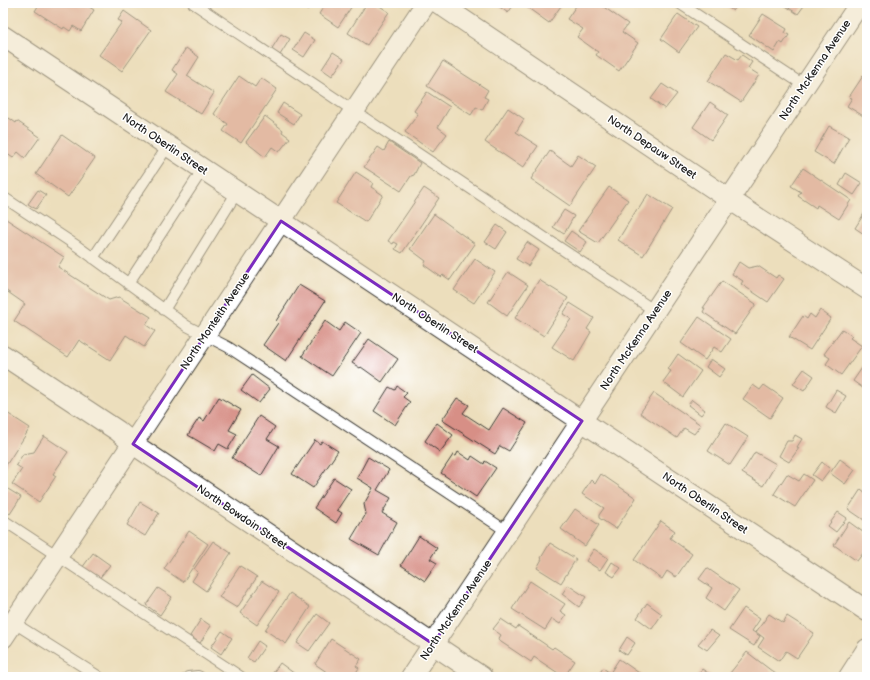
<svg xmlns="http://www.w3.org/2000/svg" width="870" height="680" font-family="'Balsamiq Sans',sans-serif">
  <rect width="100%" height="100%" fill="#fff"/>
  <filter id="ink" filterUnits="userSpaceOnUse"><feTurbulence type="fractalNoise" baseFrequency=".025" numOctaves="2"/><feDisplacementMap in="SourceGraphic" scale="8" xChannelSelector="R" yChannelSelector="G"/><feConvolveMatrix kernelMatrix="1 2 1 2 8 2 1 2 1" color-interpolation-filters="sRGB"/></filter>
  <filter id="wash" filterUnits="userSpaceOnUse"><feTurbulence type="fractalNoise" baseFrequency=".012" numOctaves="4" result="noise"/><feDisplacementMap in="SourceGraphic" scale="16" xChannelSelector="R" yChannelSelector="G"/><feGaussianBlur stdDeviation="0.9" result="paint"/><feColorMatrix in="noise" values="0 0 0 0 0 0 0 0 0 0 0 0 0 0 0 0 0 1.4 0 .05"/><feComposite in="paint" operator="in"/></filter>
  <g filter="url(#wash)">
    <rect width="100%" height="100%" fill="#ecdebc"/>
    <g id="blocks">
      <path fill="#d78f86" d="M40 3H75L81 7 83 3 94 10 81 31 73 26 70 31 64 27 63 29 35 11Z
        M296 3H312L307 10Z
        M326 3H354L338 27 319 14Z
        M367 3H375L389 12 367 45 348 33Z
        M499 3H515L508 13 497 5Z
        M521 3H563L549 23Z
        M578 3H598L628 24 622 32 638 43 619 71 596 55 598 52 577 37 583 29 567 19Z
        M722 3H739L733 11Z
        M781 3H806L798 14Z
        M124 11 151 30 122 71 99 55 122 22 118 20Z
        M678 14 697 27 679 52 661 39Z
        M763 14 787 29 785 33 789 35 783 44 780 42 774 52 749 35Z
        M304 33 315 40 304 57 293 50Z
        M281 34 290 39 280 55 271 50Z
        M186 48 199 57 187 76 214 93 201 114 166 92 178 74 172 70Z
        M333 52 344 59 332 76 322 69Z
        M726 53 738 60 742 55 752 62 748 68 759 75 741 102 708 81Z
        M443 61 488 90 484 97 488 99 482 110 476 107 471 115 427 86Z
        M865 73 867 74V115L865 117 847 106 852 98 849 97Z
        M239 76 255 87 261 78 277 89 241 143 223 131 228 124 214 114Z
        M662 84 677 94 665 109 651 99Z
        M427 92 450 107 438 127 447 134 433 152 405 132 418 114 414 111Z
        M710 102 728 115 711 140 693 127Z
        M283 103 300 114 294 124 277 113Z
        M508 108 524 119 516 132 538 146 523 168 485 142Z
        M265 116 283 130 282 132 290 138 279 152 272 147 265 157 246 142Z
        M9 118 16 123 17 121 40 137 25 158 18 152 13 158 3 151V135L5 132 3 131V126Z
        M829 126 849 137 834 164 814 152Z
        M62 135 95 158 68 197 36 174Z
        M389 142 420 163 414 175 411 176 401 191 364 167 378 147 384 151Z
        M550 151 571 166 578 155 596 167 570 206 531 179Z
        M803 168 851 200 839 219 817 205 816 208 798 196 801 192 791 186Z
        M356 172 373 183 371 187 383 195 366 222 336 203Z
        M846 173 862 183 854 195 839 185Z
        M609 187 628 200 598 243 578 231Z
        M424 188 439 198 402 253 395 249 398 244 394 242 393 244 388 241Z
        M38 190 46 195 36 209 28 204Z
        M648 194 672 209 643 256 618 240 637 209 638 210Z
        M867 209V236L855 228Z
        M564 210 574 216 564 234 553 227Z
        M434 214 475 244 450 280 443 275 441 277 424 265 426 261 410 249Z
        M3 217 64 257 58 267 109 300 119 297 151 317 146 325 155 331 144 347 126 335 110 360 79 340 68 357 14 321 25 304 5 290 3 293Z
        M497 225 507 232 496 249 485 242Z
        M571 231 587 242 580 252 564 241Z
        M527 242 539 250 528 266 516 259Z
        M475 259 495 272 474 303 454 290Z
        M739 262 748 268 758 266 776 278 778 275 784 279 768 302 741 284 743 281 732 274Z
        M508 272 528 285 507 316 488 302Z
        M539 280 568 298 544 336 515 318Z
        M722 281 756 304 735 334 703 312 705 308H703Z
        M299 285 325 301 286 361 263 345 278 323 276 321Z
        M570 303 594 318 587 329 591 332 574 361 552 347 571 319 563 314Z
        M820 310 831 318 810 350 789 337 803 316 807 319 810 314 815 318Z
        M699 317 731 339 722 352 714 347 705 360 681 343Z
        M325 321 339 331 345 322 361 333 332 376 302 356Z
        M842 329 852 336 850 338 862 346 841 375 826 364 830 358 824 354Z
        M369 339 398 359 382 382 361 367 360 368 352 363Z
        M678 354 701 371 683 397 663 382 671 371 668 369Z
        M711 359 725 369 719 377 706 367Z
        M867 363V391L853 381 864 365Z
        M804 369 814 376 804 391 793 384Z
        M252 375 270 389 259 403 241 390Z
        M753 385 760 390 764 385 783 398 770 418 743 399Z
        M397 386 407 393 403 397 410 402 395 425 374 411 389 387 395 390Z
        M836 390 846 396 836 413 826 407Z
        M654 393 701 425 694 434 684 428 677 438 640 413Z
        M219 397 241 410 229 430 237 434 228 449 219 444 215 451 188 435 199 418 204 421Z
        M457 398 469 405 463 413 489 430 503 408 527 423 509 451 500 446 495 454 442 420Z
        M692 400 705 410 701 415 688 405Z
        M7 413 30 428 3 470V419Z
        M259 416 275 427 267 439 279 446 261 476 232 458Z
        M437 423 453 435 440 452 425 441Z
        M726 423 748 437 730 465 708 451Z
        M795 435 802 439 797 447 799 448 789 462 779 456 787 441H792Z
        M44 436 68 452 53 474 56 476 39 502 12 484 22 469 16 465 23 454 34 452Z
        M315 440 320 444 322 441 338 451 313 488 292 474Z
        M458 452 470 460 472 456 484 464 485 461 496 468 476 497 441 473 453 455 456 456Z
        M755 452 776 464 763 486 742 473Z
        M368 457 388 469 389 470 377 490 391 498 382 513 397 522 379 555 351 539 366 514 364 504 373 488 357 478Z
        M840 459 855 470 845 484 830 473Z
        M822 462 830 469 821 481 812 475Z
        M601 474 636 498 616 529 599 518V515L604 508 582 494 591 480 595 484Z
        M787 474 799 481 804 474 813 480 795 507 774 494Z
        M334 478 351 489 337 510 342 513 336 523 314 508Z
        M3 486 21 497 10 514 3 509Z
        M861 489 867 494V522L848 509Z
        M140 502 159 513 145 536 127 525Z
        M575 509 599 525 585 546 561 529Z
        M838 512 847 518 836 532 828 526Z
        M661 521 675 531 670 538 692 554 676 577 667 571 662 579 634 560Z
        M849 522 867 535V548L857 561 834 545Z
        M189 531 208 544 183 582 164 569Z
        M419 536 437 548 430 559 437 563 425 581 401 565Z
        M213 541 231 553 206 591 192 581 198 572 194 569Z
        M550 543 576 559 561 583 537 568 542 559 541 558Z
        M594 549 608 558 600 570 586 561Z
        M93 553 110 565 98 580 82 568Z
        M612 562 621 568 614 577 606 572Z
        M240 566 257 577 237 608 219 597Z
        M707 568 739 590 724 611 706 598 712 588 699 579Z
        M262 581 279 592 257 625 240 613Z
        M530 581 565 604 560 611 566 615 560 624 552 619 545 630 512 609Z
        M568 585 586 597 579 607 562 594Z
        M158 588 172 597 160 615 146 605Z
        M290 593 310 607 286 644 265 630Z
        M647 603 662 614 652 629 637 618Z
        M744 608 760 619 752 631 760 636 754 646 729 630Z
        M317 614 329 623 309 651 297 643Z
        M769 614 783 623 787 616 814 633 797 658 786 651 779 661 758 647 764 638 756 632Z
        M201 619 211 626 200 643 190 636Z
        M501 619 516 629 518 626 552 649 554 647 575 661 564 677 534 657 531 662 498 640 501 635 493 629Z
        M710 630 719 636 707 650 698 644Z
        M222 631 232 638 221 654 211 647Z
        M627 637 635 643 627 655 619 650Z
        M331 639 361 659 356 666 359 668 353 677H334L315 664Z
        M258 641 265 646 254 662 247 658Z
        M747 652 777 675 776 677H736L730 673Z
        M619 659 642 675 641 677H597L603 668 610 673Z
        M280 663 299 677H270Z
        M702 669 714 677H696Z"/>
    </g>
  </g>
  <g filter="url(#ink)">
    <use href="#blocks" fill-opacity="0" stroke="#3b3934" stroke-width="1"/>
    <g fill="none" stroke-linecap="round" stroke-linejoin="round">
      <defs>
        <path id="service" d="M193 3 354 111 655 311
          M679 3 805 86
          M3 197 77 246 187 326 228 347 508 532
          M93 258 168 146
          M128 284 203 169
          M164 310 237 192
          M3 520 241 677
          M14 623 98 676
          M188 677 198 676 200 677"/>
        <path id="minor" d="M438 3 729 199 867 289
          M3 36 867 611
          M3 355 118 431 133 444 482 677
          M3 638 426 3
          M411 677 860 3
          M849 677 867 649"/>
      </defs>
      <use href="#service" stroke="#3b3934" stroke-width="12"/>
      <use href="#minor" stroke="#3b3934" stroke-width="22"/>
      <use href="#service" stroke="#fff" stroke-width="10"/>
      <use href="#minor" stroke="#fff" stroke-width="20"/>
    </g>
  </g>
  <path d="M0 0H870V680H0ZM281 221 582 421 433 644 133 444Z" fill="#ecdebc" fill-opacity=".55" fill-rule="evenodd"/>
  <path fill="none" stroke="#7b2cbf" stroke-width="3" stroke-linejoin="round" d="M281 221 582 421 433 644 133 444Z"/>
  <g text-anchor="middle" dominant-baseline="central" stroke-width="3" stroke-linejoin="round" paint-order="stroke">
    <g font-size="11" fill="#1c1c1c" stroke="#fff">
      <text transform="translate(815 70) rotate(-56)">North McKenna Avenue</text>
      <text transform="translate(165 144) rotate(34)">North Oberlin Street</text>
      <text transform="translate(652 147) rotate(34)">North Depauw Street</text>
      <text transform="translate(215 321) rotate(-56)">North Monteith Avenue</text>
      <text transform="translate(435 323) rotate(33)">North Oberlin Street</text>
      <text transform="translate(636 340) rotate(-56)">North McKenna Avenue</text>
      <text transform="translate(705 503) rotate(34)">North Oberlin Street</text>
      <text transform="translate(242 517) rotate(34)">North Bowdoin Street</text>
      <text transform="translate(456 610) rotate(-56)">North McKenna Avenue</text>
    </g>
  </g>
  <rect width="870" height="680" fill="none" stroke="#fff" stroke-width="16"/>
</svg>
